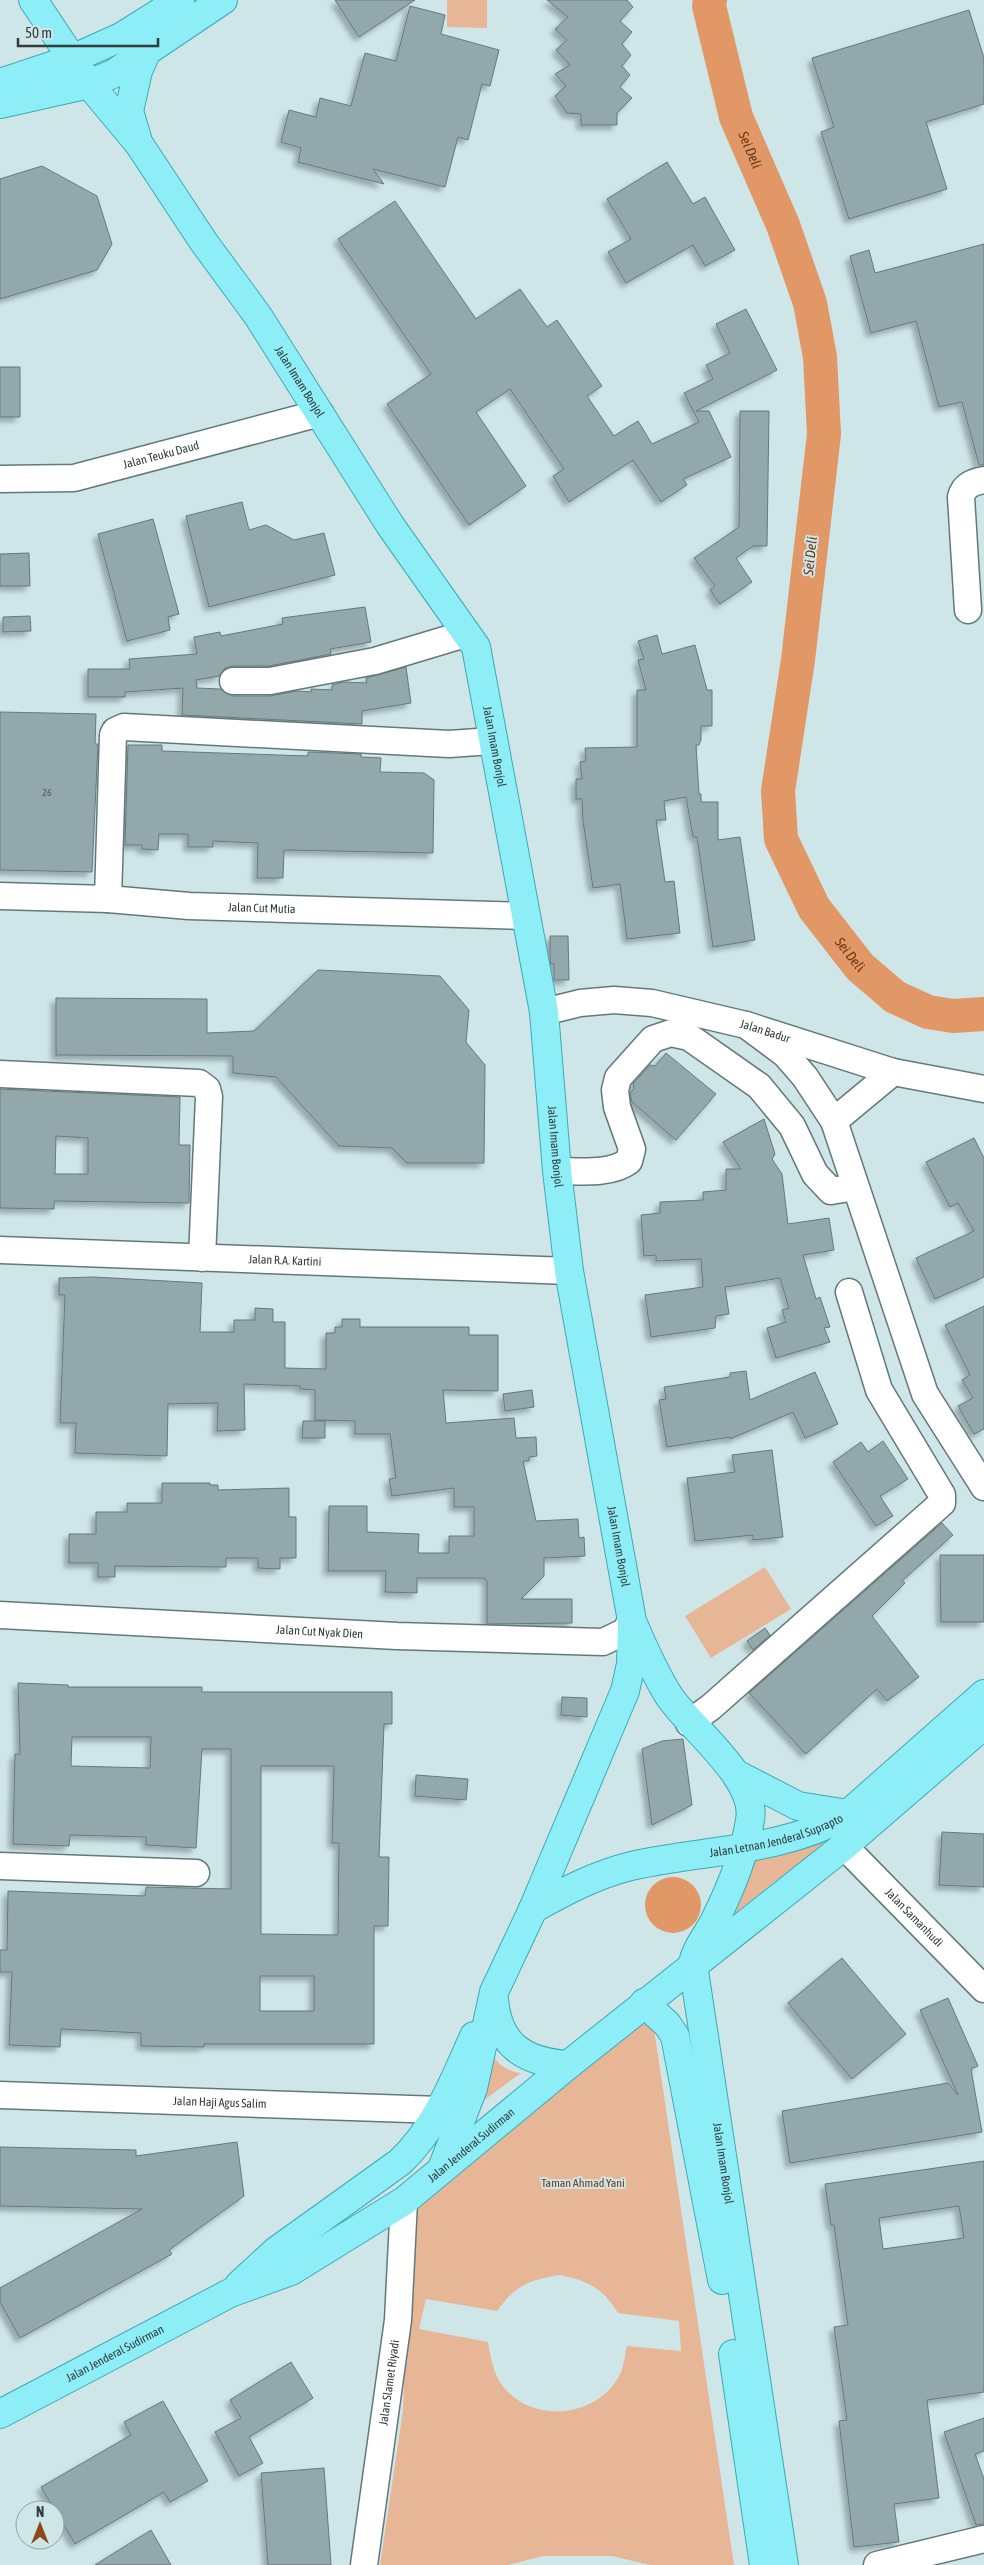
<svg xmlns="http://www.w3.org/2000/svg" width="984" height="2565" font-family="'Asap Condensed',sans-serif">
  <defs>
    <filter id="shadow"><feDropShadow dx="-4.5" dy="4.5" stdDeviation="2.5" flood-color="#0004"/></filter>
  </defs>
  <rect width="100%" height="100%" fill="#cfe6e8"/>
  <path fill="#e7b697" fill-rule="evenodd" d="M447 0H487V28L447 27Z
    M765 1567 791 1609 711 1658 685 1616Z
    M846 1826 726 1920 748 1854Z
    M639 2019 653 2022 734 2565H650L612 2556H543L508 2565H380L403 2410 410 2201ZM560 2275C588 2281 602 2287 618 2313L679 2321 681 2351 627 2346C625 2354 624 2365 621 2372 602 2415 539 2425 507 2391 494 2378 491 2360 488 2342L419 2329 426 2299 497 2311C516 2285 529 2280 560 2275Z
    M490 2052C499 2065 506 2071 521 2073L479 2104Z"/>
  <path fill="#e19766" d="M645 1905a28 28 0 1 1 56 0a28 28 0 1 1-56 0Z"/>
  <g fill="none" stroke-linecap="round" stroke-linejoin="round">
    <path stroke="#e19766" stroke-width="34" id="s1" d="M710 0 709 6 736 117 783 225 810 303 820 357 824 434 798 660 778 791 781 839 814 908 860 967 895 997 928 1012 953 1016 984 1014"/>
  </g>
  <path fill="#93a8aa" stroke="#65797b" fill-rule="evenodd" filter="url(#shadow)" d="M335 0H415L359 37Z
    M547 0H627L633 7 620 21 632 32 622 44 631 55 622 66 630 75 620 87 632 98 617 113V125H581V114L567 113 555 96 566 86 555 74 570 65 556 50 567 40 555 29 568 17Z
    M410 6 445 15 441 34 499 50 490 86 482 84 468 140 458 137 445 187 373 169 384 184 298 162 301 148 281 142 289 110 316 117 320 98 351 106 365 53 396 61Z
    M969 10 984 58V104L926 122 947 189 849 219 821 132 834 127 812 58Z
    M667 162 693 204 705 197 735 250 705 266 693 245 626 283 608 252 631 239 607 199Z
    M42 166 97 196 112 244 97 270 0 299V179Z
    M395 201 476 319 520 289 547 327 557 320 602 386 587 396 614 436 638 421 652 444 699 422 684 393 713 379 706 365 730 353 716 324 746 309 777 370 696 411H709L731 457 683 479 687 485 661 502 633 460 569 502 553 476 564 469 510 389 476 412 526 486 469 525 387 404 431 374 338 239Z
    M984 244V465H979L962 402 939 407 916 321 871 333 850 256 869 250 875 273Z
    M0 367H20V417H0Z
    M740 411H769L767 546H753L736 558 752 582 720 604 710 590 715 586 694 558 739 527Z
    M242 502 249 530 266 525 294 540 324 533 335 575 209 607 186 516Z
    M153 519 179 614 168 617 170 630 127 641 98 534Z
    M29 553 30 586H0V554Z
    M365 607 371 642 330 649 331 654 269 666H233L225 668 219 676 196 680 197 688 220 689 233 696H270L297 691 311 692V689L332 690V685L344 682 367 683 366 678 406 667 411 703 362 711V724L182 715 183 688 125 692V697H88V669H130L129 659 197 654 194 637 220 632 221 636 283 624 282 618Z
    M30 616 31 631 3 632V617Z
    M657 635 662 654 695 645 707 690H712V726H701V740L699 745H696L699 794H701V802H718V840L740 837 755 940 713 947 697 837H693L686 797 664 801 666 820H656L665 882 674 881 680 933 627 939 620 884 593 888 583 821 582 799H576V779H582L580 762 586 761 585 748 637 747V690H646L638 660 644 659 638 641Z
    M0 712 96 714 95 744H98L92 872 0 870Z
    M128 745H162V751L308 756V752L361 754V757L381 758 380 772 424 773 434 780 433 853 284 850 283 878H257L258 843 213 841V847H188V834H159L158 850 142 849V845H125Z
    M550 936H568L569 980H554V964H551L550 961Z
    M318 970 440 976 469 1010 466 1042 485 1065 484 1163H407L392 1148 339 1146 276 1077 233 1073V1056L56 1055V998L207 999V1033L254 1031Z
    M666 1053 716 1094 676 1140 632 1102 630 1093 634 1089 633 1084 650 1065 655 1066Z
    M0 1089 180 1097 179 1145H190L189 1203 54 1201V1209L0 1208ZM56 1136 88 1138V1174H55Z
    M764 1119 775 1154 772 1159 782 1174 788 1224 829 1218 834 1250 803 1255 816 1299 820 1297 830 1327 824 1328 830 1342 776 1358 767 1328 786 1322 782 1310 789 1308 780 1278 725 1287 729 1314 716 1316 715 1328 651 1337 645 1295 703 1287 701 1259 656 1261V1255L644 1256 641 1215 660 1213V1202L703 1200V1192L726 1190V1169H741L723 1142Z
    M974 1138 984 1158V1277L935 1299 916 1258 974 1231 958 1203 950 1207 926 1162Z
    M94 1277 202 1283 200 1332H234V1320H255V1308L273 1309V1322H285V1368L326 1369V1333H335V1327H342V1319H360V1327H469V1335H498V1391L443 1390 446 1423 514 1418 516 1438 536 1437 537 1456 529 1457V1461H523L536 1521 578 1519 579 1538 584 1537 585 1556 544 1558V1576L521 1599H572V1623L487 1624V1581L484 1578H417V1593L385 1592 386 1571H328L329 1506H367V1532L419 1534 418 1553H449V1536H474V1507H454V1488L392 1496 389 1479 396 1478 390 1434H355V1421L315 1420V1390L300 1389V1386L244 1384 245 1430 217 1431 218 1403 168 1404 167 1456 75 1453 76 1423H60L65 1295H59V1278Z
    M984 1306V1429L974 1434 958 1406 973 1398 962 1380 970 1375 945 1325Z
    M746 1371 750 1400 815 1372 838 1424 805 1438 793 1412 730 1439V1437L667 1447 659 1400 666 1399 664 1387 730 1377V1373Z
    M532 1390 534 1407 505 1411 503 1394Z
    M303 1421H325V1438H302Z
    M883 1441 908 1479 880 1496 893 1516 876 1526 833 1462 861 1442 868 1452Z
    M772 1450 783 1537 753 1540V1535L695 1541 687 1478 735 1472 732 1455Z
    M162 1483H210V1485H218V1490L289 1488V1517H296V1558H280V1569L258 1568V1558H226V1567L115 1566V1577H98V1563H69V1534H96V1512H127V1503H162Z
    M942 1523 953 1535 902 1581 905 1583 872 1616 919 1677 887 1701 877 1689 806 1754 749 1693Z
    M940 1555H984V1622H941Z
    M765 1628 770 1635 753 1650 747 1641Z
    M18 1683 68 1685V1687H202V1692H392V1724H384L379 1857H389L388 1926H374V2044H204V2047L141 2046V2033L61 2029 60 2047 9 2045 12 1972H0V1950H7L8 1891 145 1896 146 1887 231 1889V1749H202L196 1848 146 1845V1837L70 1835 69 1846 13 1844 15 1754H20ZM72 1737H151L150 1768 71 1766ZM261 1766H334L332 1843H339L338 1935 261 1934ZM260 1976H314V2011H260Z
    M562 1697 587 1698V1717L561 1715Z
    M683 1739 692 1805 652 1825 642 1749 662 1741Z
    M416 1775 468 1779 466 1800 415 1796Z
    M942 1832 984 1834V1887L939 1885Z
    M842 1958 906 2034 852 2079 788 2003Z
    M948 1998 978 2066 971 2069 982 2132 790 2163 782 2111 948 2083 958 2095 920 2010Z
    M237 2142 244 2196 169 2250 172 2254 20 2338 0 2302V2288L142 2209 0 2206V2147L136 2150V2156Z
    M984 2161V2392L927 2400 939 2498 894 2504 899 2542 854 2547 839 2421 847 2420 834 2327 848 2325 834 2225H831L825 2184ZM959 2206 964 2238 883 2249 879 2218Z
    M291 2362 313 2398 249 2437 263 2463 239 2476 215 2432 241 2418 230 2400Z
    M163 2401 208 2481 170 2502 164 2492 75 2544 41 2487 131 2435 124 2422Z
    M984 2418V2451L975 2454 984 2479V2524L976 2525 944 2432Z
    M324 2468 331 2565H268L261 2473Z
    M151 2530 171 2565H95Z"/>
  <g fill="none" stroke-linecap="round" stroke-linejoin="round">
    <defs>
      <g id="minor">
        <path id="s2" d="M0 479 74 478 320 413"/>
        <path d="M968 610 961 497C964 485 973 482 984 480"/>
        <path d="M233 681H270L375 661 465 634"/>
        <path id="s3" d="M0 896 108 899 189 906 525 916"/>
        <path d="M108 899 113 735 115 731 124 727 449 744 492 741"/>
        <path id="s4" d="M544 1012 580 1003 614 1000 652 1003 746 1025 893 1072 984 1089"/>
        <path d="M746 1025 785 1054 805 1077 834 1121 925 1394 984 1487"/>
        <path d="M0 1074 199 1083 207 1089 209 1097 202 1258"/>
        <path d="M834 1121 893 1072"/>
        <path d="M557 1171C580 1171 610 1175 629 1161L632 1149 617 1107 615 1090 618 1078 653 1039 671 1033 689 1037 759 1086 792 1126 815 1174 831 1191 855 1187"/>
        <path id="s5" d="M0 1250 569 1271"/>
        <path id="s6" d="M0 1615 397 1636 603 1642 624 1632 632 1621"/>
        <path d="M689 1723 711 1707 942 1503V1495L879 1390 849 1292"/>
        <path id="s7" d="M844 1846 984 1989"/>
        <path d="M0 1866 196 1873"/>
        <path id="s8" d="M0 2095 440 2110"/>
        <path id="s9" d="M364 2565 398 2320 404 2201"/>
        <path d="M877 2565 984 2539"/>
      </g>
      <g id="major">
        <path id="s10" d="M33 0 89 84 139 144 203 241 258 316 390 525 476 647 544 1012 557 1171 569 1271 632 1621C643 1647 654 1672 669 1696 691 1729 758 1779 750 1820 745 1853 730 1890 715 1920 709 1933 695 1949 693 1964L784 2565"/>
        <path d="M0 83 72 59 121 37 180 0"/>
        <path d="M0 104 89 84 113 74 223 0"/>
        <path d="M137 138 129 111 138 71 146 53"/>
        <path d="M738 1775 798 1806 848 1814"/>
        <path id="s11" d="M533 1909C565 1891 595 1875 631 1866 704 1849 781 1853 848 1814L984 1694"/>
        <path d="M494 1999C498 2046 525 2062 568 2065"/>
        <path d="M644 2003 667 2024 675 2036 722 2280"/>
        <path d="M443 2166 473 2088 494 1992 533 1909 625 1691 631 1664 632 1627"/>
        <path d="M239 2285 276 2251 400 2162C436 2128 454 2081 474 2036"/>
        <path d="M733 2354 764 2565"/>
        <path id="s12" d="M0 2414 230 2293 291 2271 404 2201 568 2065 844 1846 984 1725"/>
      </g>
    </defs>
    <use href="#minor" stroke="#64787b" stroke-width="29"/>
    <use href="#major" stroke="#3da9b3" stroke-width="30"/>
    <use href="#minor" stroke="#fff" stroke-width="26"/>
    <use href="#major" stroke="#8eeef8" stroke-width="28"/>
  </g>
  <g text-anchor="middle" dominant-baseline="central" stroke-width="4" stroke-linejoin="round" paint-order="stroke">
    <g font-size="10" fill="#4b5758">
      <text x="47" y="792">26</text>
    </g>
    <g font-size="12" fill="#333c3d" stroke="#cfe6e8">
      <text stroke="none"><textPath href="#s10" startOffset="466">Jalan Imam Bonjol</textPath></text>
      <text stroke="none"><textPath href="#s2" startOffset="164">Jalan Teuku Daud</textPath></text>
      <text stroke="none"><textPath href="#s10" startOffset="886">Jalan Imam Bonjol</textPath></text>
      <text stroke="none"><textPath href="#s3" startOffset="262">Jalan Cut Mutia</textPath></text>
      <text stroke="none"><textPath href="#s4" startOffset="226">Jalan Badur</textPath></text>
      <text stroke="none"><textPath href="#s10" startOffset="1291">Jalan Imam Bonjol</textPath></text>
      <text stroke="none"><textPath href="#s5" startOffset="285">Jalan R.A. Kartini</textPath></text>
      <text stroke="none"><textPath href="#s10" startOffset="1696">Jalan Imam Bonjol</textPath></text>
      <text stroke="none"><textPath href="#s6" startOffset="320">Jalan Cut Nyak Dien</textPath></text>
      <text stroke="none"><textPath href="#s11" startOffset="256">Jalan Letnan Jenderal Suprapto</textPath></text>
      <text stroke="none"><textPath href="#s7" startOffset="100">Jalan Samanhudi</textPath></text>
      <text stroke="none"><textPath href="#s8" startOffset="220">Jalan Haji Agus Salim</textPath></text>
      <text stroke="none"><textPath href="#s12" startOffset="545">Jalan Jenderal Sudirman</textPath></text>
      <text stroke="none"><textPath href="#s10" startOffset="2365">Jalan Imam Bonjol</textPath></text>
      <text stroke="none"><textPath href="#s12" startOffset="130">Jalan Jenderal Sudirman</textPath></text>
      <text stroke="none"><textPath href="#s9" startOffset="184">Jalan Slamet Riyadi</textPath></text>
    </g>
    <g font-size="12" fill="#71401d" stroke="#cfe6e8">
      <text x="583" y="2183">Taman Ahmad Yani</text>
    </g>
    <g font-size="14" font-style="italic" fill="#693815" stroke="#cfe6e8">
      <text stroke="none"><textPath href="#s1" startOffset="156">Sei Deli</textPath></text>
      <text transform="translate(810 556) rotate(-84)">Sei Deli</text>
      <text stroke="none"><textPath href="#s1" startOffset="996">Sei Deli</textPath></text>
    </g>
  </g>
  <g transform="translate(40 2525)"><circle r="24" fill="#cfe6e8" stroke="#91a2a4"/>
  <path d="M0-4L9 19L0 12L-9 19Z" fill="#8a4916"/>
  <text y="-8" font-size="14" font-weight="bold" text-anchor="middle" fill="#333c3d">N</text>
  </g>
  <path d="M18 38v8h140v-8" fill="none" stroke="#333c3d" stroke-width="2.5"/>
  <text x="25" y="38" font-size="15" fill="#333c3d" stroke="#cfe6e8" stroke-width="4" paint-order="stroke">50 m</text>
</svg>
